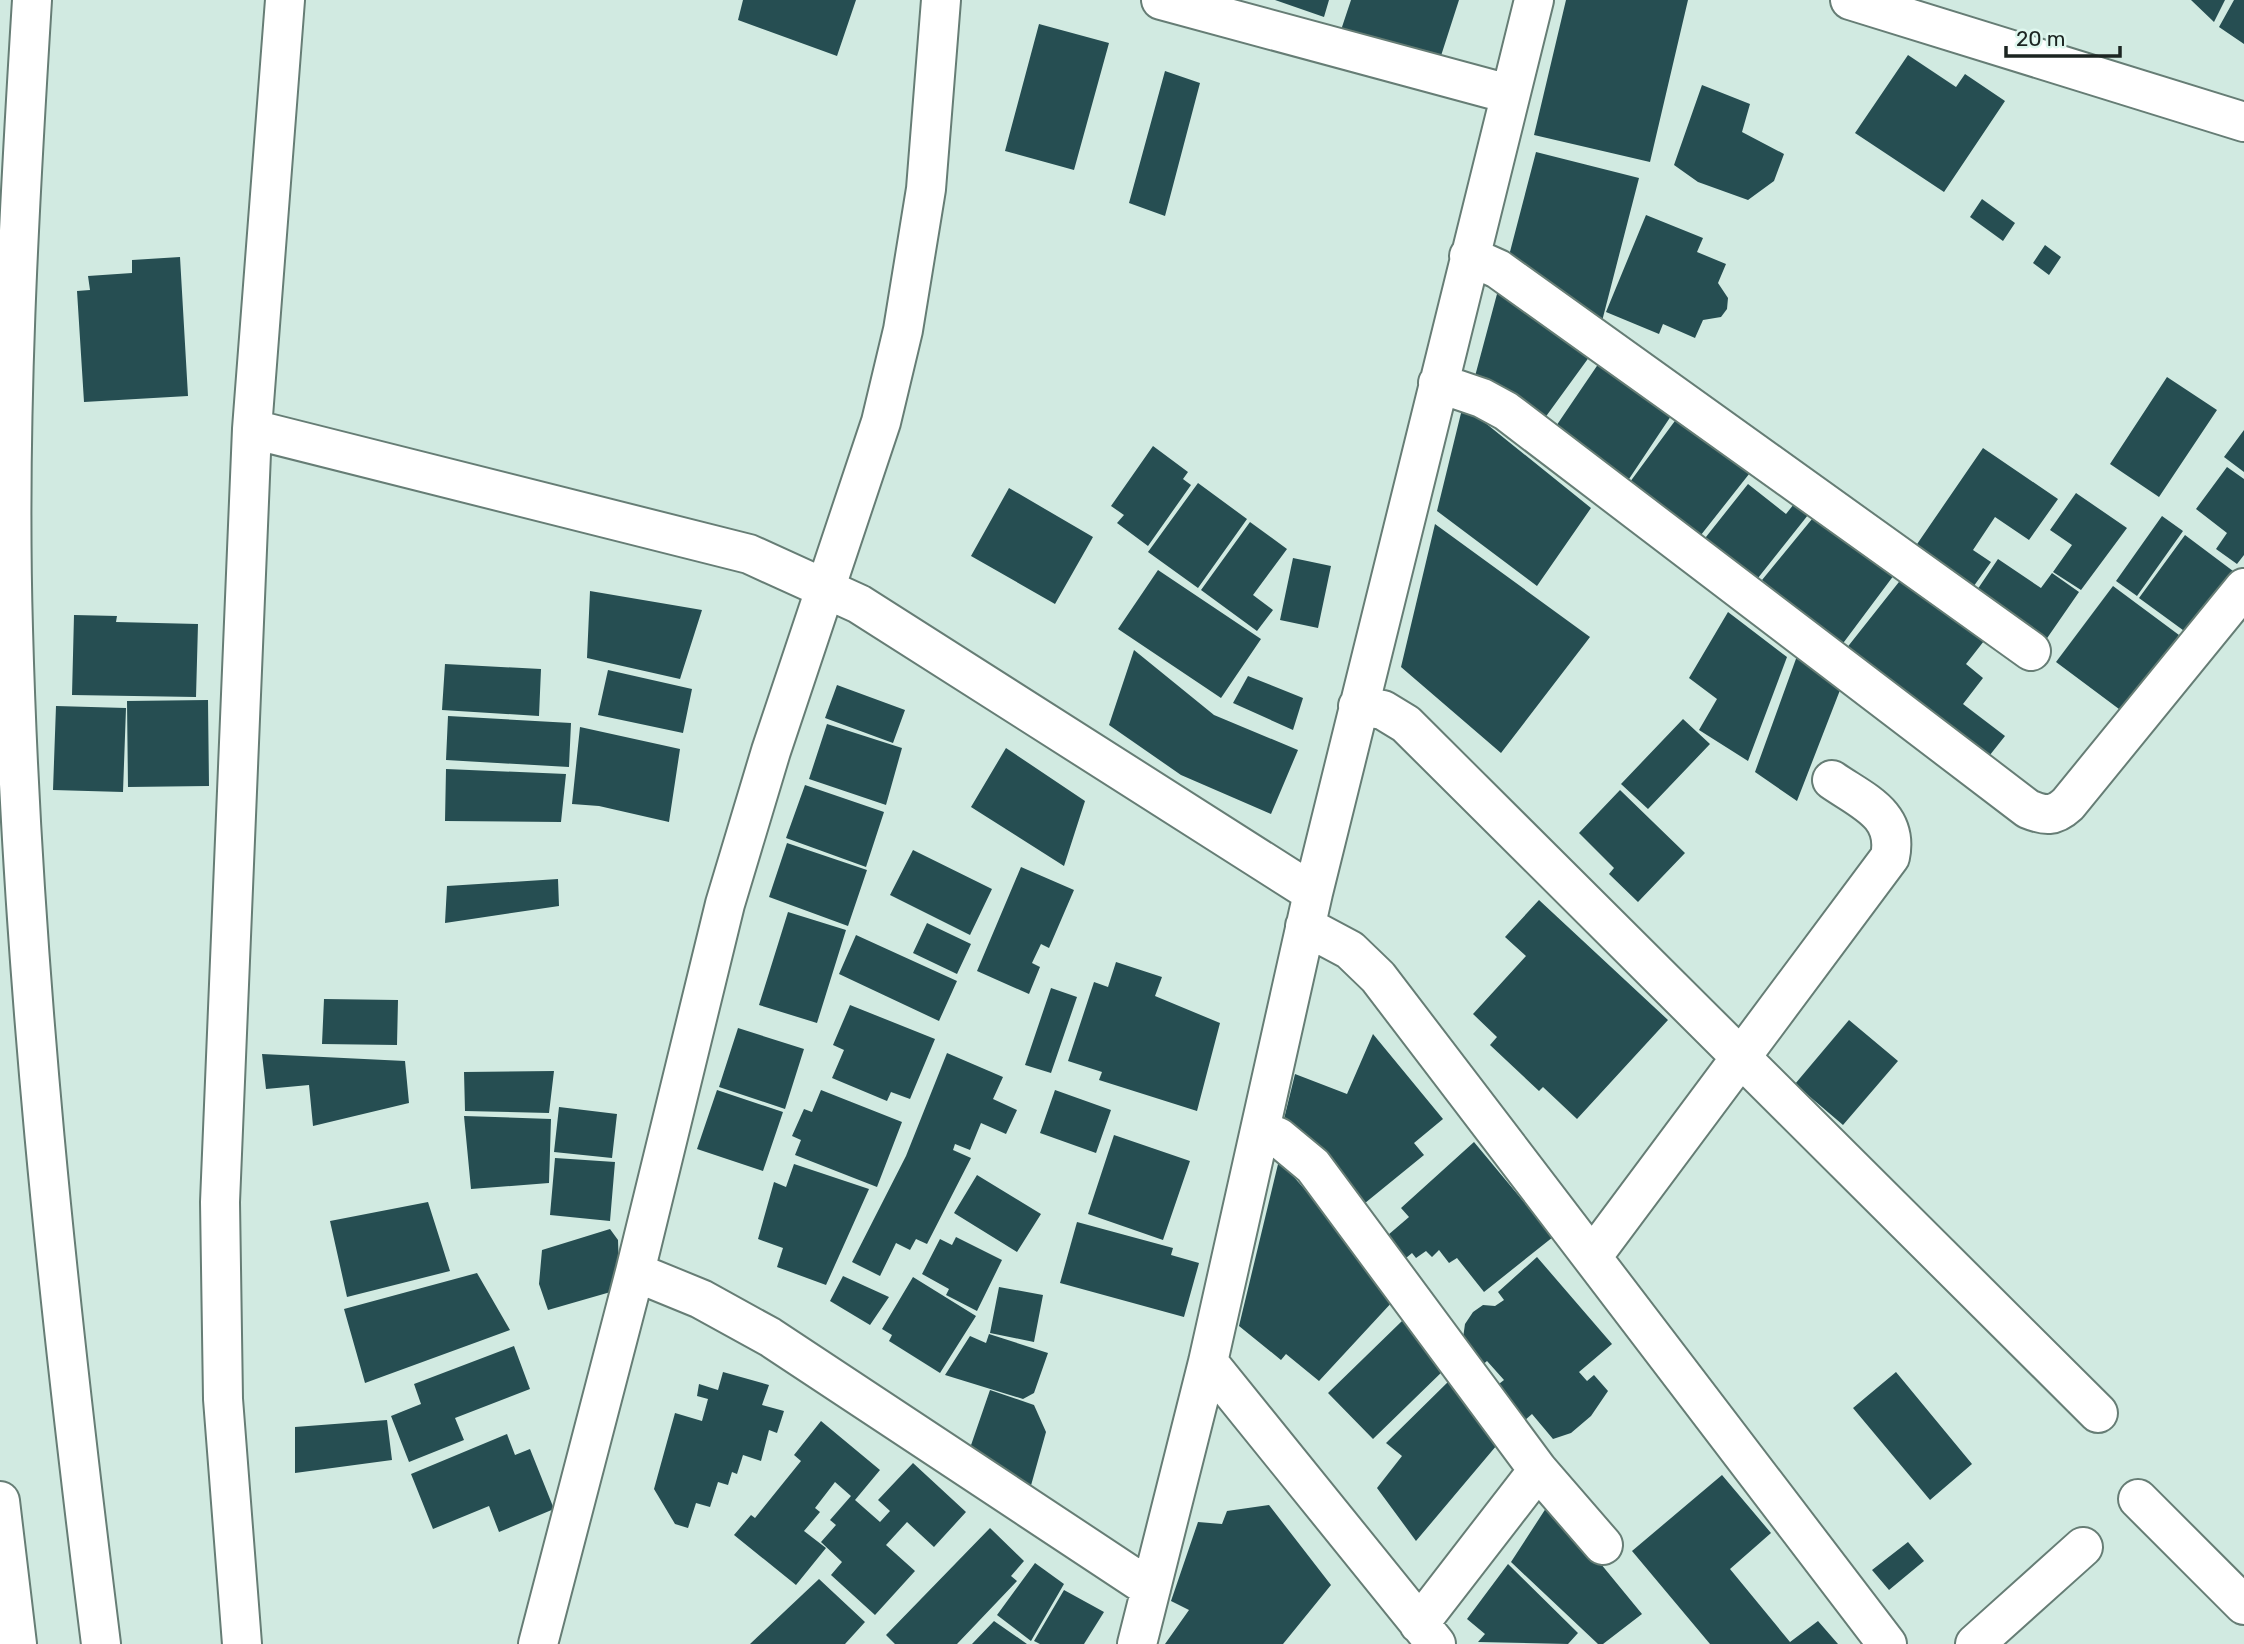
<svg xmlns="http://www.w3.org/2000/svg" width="2244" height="1644" font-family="Rubik,sans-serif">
  <rect width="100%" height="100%" fill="#d1eae1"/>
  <path fill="#264e52" d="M743 0H856L837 56 738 20Z
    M1275 0H1329L1324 17Z
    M1351 0H1459L1439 62 1341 30Z
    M1566 0H1688L1650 162 1534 135Z
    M2191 0H2225L2214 22Z
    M2234 0H2244V44L2219 27Z
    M1039 24 1109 43 1074 170 1005 151Z
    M1908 55 1956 87 1965 74 2005 101 1944 192 1855 133Z
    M1165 71 1200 83 1165 216 1129 203Z
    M1702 85 1750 104 1742 132 1784 154 1774 181 1748 200 1698 182 1674 165Z
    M1536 152 1639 178 1600 329 1505 271Z
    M1982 199 2015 223 2003 241 1970 217Z
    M1646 215 1703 238 1697 252 1726 264 1718 283 1728 298 1727 309 1721 317 1703 320 1695 338 1663 324 1659 334 1606 312Z
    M2045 245 2061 257 2049 275 2033 263Z
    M180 257 188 396 84 402 77 291 90 290 88 276 132 273V260Z
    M1501 279 1595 349 1539 426 1474 380Z
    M1603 357 1677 407 1625 485 1550 435Z
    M2167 377 2217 410 2159 497 2110 464Z
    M1463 405 1591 508 1537 586 1437 511Z
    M1680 414 1753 469 1697 540 1627 486Z
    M2244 430V472L2224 457Z
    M1153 446 1188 472 1183 479 1191 485 1148 546 1117 523 1124 515 1111 506Z
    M1983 448 2058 499 2029 540 1995 517 1973 550 1991 562 1971 590 1913 550Z
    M2227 467 2244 479V555L2237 564 2216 549 2227 533 2196 509Z
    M1198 483 1247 519 1198 588 1148 552Z
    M1748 484 1786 514 1798 499 1812 510 1754 583 1702 542Z
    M1009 488 1093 537 1055 604 971 556Z
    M2076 493 2127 528 2081 590 2053 572 2072 545 2050 530Z
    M1821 508 1903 563 1841 646 1762 580Z
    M2162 516 2183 531 2137 596 2116 581Z
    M1250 522 1287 549 1253 595 1273 610 1257 631 1201 590Z
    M1435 524 1590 637 1501 753 1401 667Z
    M2185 535 2233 571 2187 633 2139 598Z
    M1293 558 1331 566 1318 628 1280 620Z
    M1998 559 2041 588 2052 573 2079 592 2043 644 1973 596Z
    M1910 568 1991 632 1966 664 1983 678 1963 704 2005 736 1982 765 1842 654Z
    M1158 570 1261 639 1221 698 1118 629Z
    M2113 586 2179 635 2123 712 2056 662Z
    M590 591 702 610 680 679 587 658Z
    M1728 612 1787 657 1748 761 1699 730 1717 699 1689 678Z
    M74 615 117 616 116 622 198 624 196 697 72 695Z
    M1134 650 1214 715 1298 750 1271 814 1181 775 1109 725Z
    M1797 656 1842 685 1797 801 1755 772Z
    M445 664 541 669 539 716 442 710Z
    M608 670 692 689 683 733 598 715Z
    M1248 676 1303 698 1293 730 1233 703Z
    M837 685 905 710 893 743 825 718Z
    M208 700 209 786 128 787 127 701Z
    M56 706 126 708 123 792 53 790Z
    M448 716 571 723 569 767 446 760Z
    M1683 719 1710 744 1648 809 1621 784Z
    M827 724 902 748 886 805 809 779Z
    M580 727 680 749 669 822 599 806 572 804Z
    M1006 748 1085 801 1064 866 971 807Z
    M446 769 566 774 561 822 445 821Z
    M805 785 884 812 866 867 786 838Z
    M1620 790 1685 853 1638 902 1609 874 1614 868 1579 833Z
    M787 843 867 870 848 926 769 897Z
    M913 850 992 889 970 935 890 895Z
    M1021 867 1074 890 1049 948 1041 944 1032 963 1040 967 1029 994 977 971Z
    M558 879 559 906 445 923 447 886Z
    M1539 900 1668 1020 1577 1119 1543 1087 1539 1091 1490 1045 1497 1037 1473 1014 1526 956 1505 937Z
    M788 912 846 930 817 1023 759 1005Z
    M927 923 971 944 957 974 913 953Z
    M856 935 957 981 939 1021 839 974Z
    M1116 962 1162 977 1155 996 1220 1023 1197 1111 1099 1080 1102 1072 1068 1061 1094 982 1108 987Z
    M1051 988 1077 997 1051 1073 1025 1065Z
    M324 999 398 1000 397 1045 322 1044Z
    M850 1005 935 1039 910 1099 891 1092 887 1101 832 1078 844 1050 833 1045Z
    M1849 1020 1898 1061 1843 1125 1795 1084Z
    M738 1028 804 1049 785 1109 719 1087Z
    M1373 1034 1443 1119 1414 1143 1424 1155 1354 1212 1284 1119 1295 1074 1347 1094Z
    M947 1053 1003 1077 993 1099 1017 1110 1006 1134 981 1123 970 1150 955 1144 953 1150 971 1158 927 1244 916 1239 910 1250 896 1243 880 1276 852 1262 906 1156Z
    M262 1054 405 1061 409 1103 313 1126 309 1085 266 1089Z
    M554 1071 549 1113 465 1111 464 1072Z
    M717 1090 783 1112 763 1171 697 1149Z
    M821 1090 902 1122 877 1187 795 1155 801 1140 792 1136 804 1109 812 1112Z
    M1055 1090 1111 1110 1096 1153 1040 1133Z
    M559 1107 617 1114 612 1158 554 1152Z
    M464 1116 551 1119 549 1183 471 1189Z
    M1114 1135 1190 1161 1163 1240 1088 1214Z
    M1474 1142 1553 1237 1484 1292 1457 1258 1449 1263 1439 1250 1432 1257 1426 1251 1416 1258 1412 1253 1406 1258 1388 1235 1409 1217 1401 1208Z
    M555 1158 615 1162 610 1221 550 1215Z
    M1279 1160 1365 1258 1394 1300 1319 1381 1286 1354 1281 1360 1239 1326Z
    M794 1164 869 1189 826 1285 777 1267 783 1248 758 1239 774 1182 786 1187Z
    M977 1175 1041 1214 1017 1252 954 1213Z
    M428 1202 450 1271 347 1297 330 1221Z
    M1077 1222 1173 1248 1171 1255 1199 1263 1184 1317 1060 1283Z
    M610 1229 618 1240 619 1272 614 1291 548 1310 539 1284 542 1250Z
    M956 1237 1002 1260 977 1311 946 1295 949 1289 922 1274 940 1239 952 1245Z
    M1537 1257 1612 1344 1579 1372 1587 1381 1594 1375 1608 1391 1591 1416 1571 1433 1553 1439 1532 1414 1524 1421 1495 1387 1504 1380 1487 1361 1480 1367 1463 1338 1465 1324 1473 1312 1483 1305 1495 1306 1504 1300 1498 1292Z
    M477 1273 510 1330 365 1383 344 1309Z
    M843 1276 889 1297 870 1325 830 1301Z
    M913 1277 976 1316 940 1373 889 1341 892 1335 882 1329Z
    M999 1287 1043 1295 1034 1342 990 1333Z
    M1402 1321 1447 1367 1373 1439 1328 1393Z
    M989 1334 1048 1353 1034 1393 1023 1399 945 1375 970 1336 986 1343Z
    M514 1346 530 1389 455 1418 464 1440 409 1462 391 1416 421 1404 414 1384Z
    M723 1372 769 1385 762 1405 784 1411 777 1433 769 1430 761 1461 743 1455 737 1474 732 1472 728 1485 718 1482 710 1507 696 1503 688 1528 675 1524 654 1489 675 1413 702 1421 708 1399 697 1396 699 1384 718 1390Z
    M1896 1372 1972 1464 1930 1500 1853 1408Z
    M1453 1377 1502 1439 1416 1541 1377 1488 1402 1456 1386 1443Z
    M990 1390 1034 1405 1046 1432 1030 1489 982 1473 988 1458 969 1451Z
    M387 1420 392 1460 295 1473V1427Z
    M821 1421 880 1470 855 1500 880 1522 890 1511 878 1500 913 1463 966 1512 934 1547 907 1522 886 1545 915 1571 875 1615 831 1575 842 1562 821 1542 836 1525 830 1520 851 1496 835 1482 815 1508 820 1512 804 1531 826 1548 796 1585 734 1535 751 1515 755 1518 801 1461 794 1455Z
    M507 1434 515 1455 530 1449 554 1509 499 1532 489 1506 433 1529 411 1474Z
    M1722 1475 1771 1533 1730 1569 1790 1642 1818 1621 1838 1644H1710L1632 1551Z
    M1550 1502 1642 1614 1603 1644H1598L1511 1562Z
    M1269 1505 1331 1585 1283 1644H1165L1189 1610 1171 1601 1198 1522 1222 1524 1227 1511Z
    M990 1528 1024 1561 1011 1576 1017 1581 957 1644H895L886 1635Z
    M1908 1542 1924 1561 1889 1590 1872 1570Z
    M1035 1563 1064 1584 1031 1641 997 1615Z
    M1508 1564 1578 1633 1568 1644 1478 1642 1485 1634 1467 1619Z
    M819 1579 865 1622 845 1644H750Z
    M1064 1590 1104 1612 1084 1644H1040L1034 1641Z
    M994 1621 1027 1644H972Z"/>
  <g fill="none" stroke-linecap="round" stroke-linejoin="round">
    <defs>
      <path id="minor" d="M32 0C19 210 7 419 13 629 22 968 59 1308 101 1644
        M1161 0 1509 94
        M1850 0 2244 122
        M1469 256 1498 269 2031 651
        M1438 383 1482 398 1506 411 2028 809C2045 816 2054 817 2068 804L2244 588
        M252 429 749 554 859 604 1313 893
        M1358 706 1383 710 1406 724 2098 1413
        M1305 926 1350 950 1378 977 1887 1644
        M1261 1130 1278 1137 1313 1166 1538 1470 1603 1545
        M1592 1257 1890 857C1899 814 1862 801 1832 780
        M635 1272 701 1299 770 1337 1151 1589
        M1208 1362 1436 1644
        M2138 1499 2244 1605
        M0 1501 17 1644
        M1419 1624 1538 1470
        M242 1644 223 1399 220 1202 252 429 285 0
        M538 1644 635 1272 725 904 771 751 881 422 903 330 926 189 941 0
        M1137 1644 1208 1362 1313 893 1534 0
        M1975 1644 2083 1547"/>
    </defs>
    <use href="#minor" stroke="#667d75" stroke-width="42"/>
    <use href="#minor" stroke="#fff" stroke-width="38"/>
  </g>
  <path d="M2006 46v10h114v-10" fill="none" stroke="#1b2421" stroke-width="3.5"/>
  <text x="2016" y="46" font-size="21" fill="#1b2421" stroke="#def7ee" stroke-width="5" paint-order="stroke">20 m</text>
</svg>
